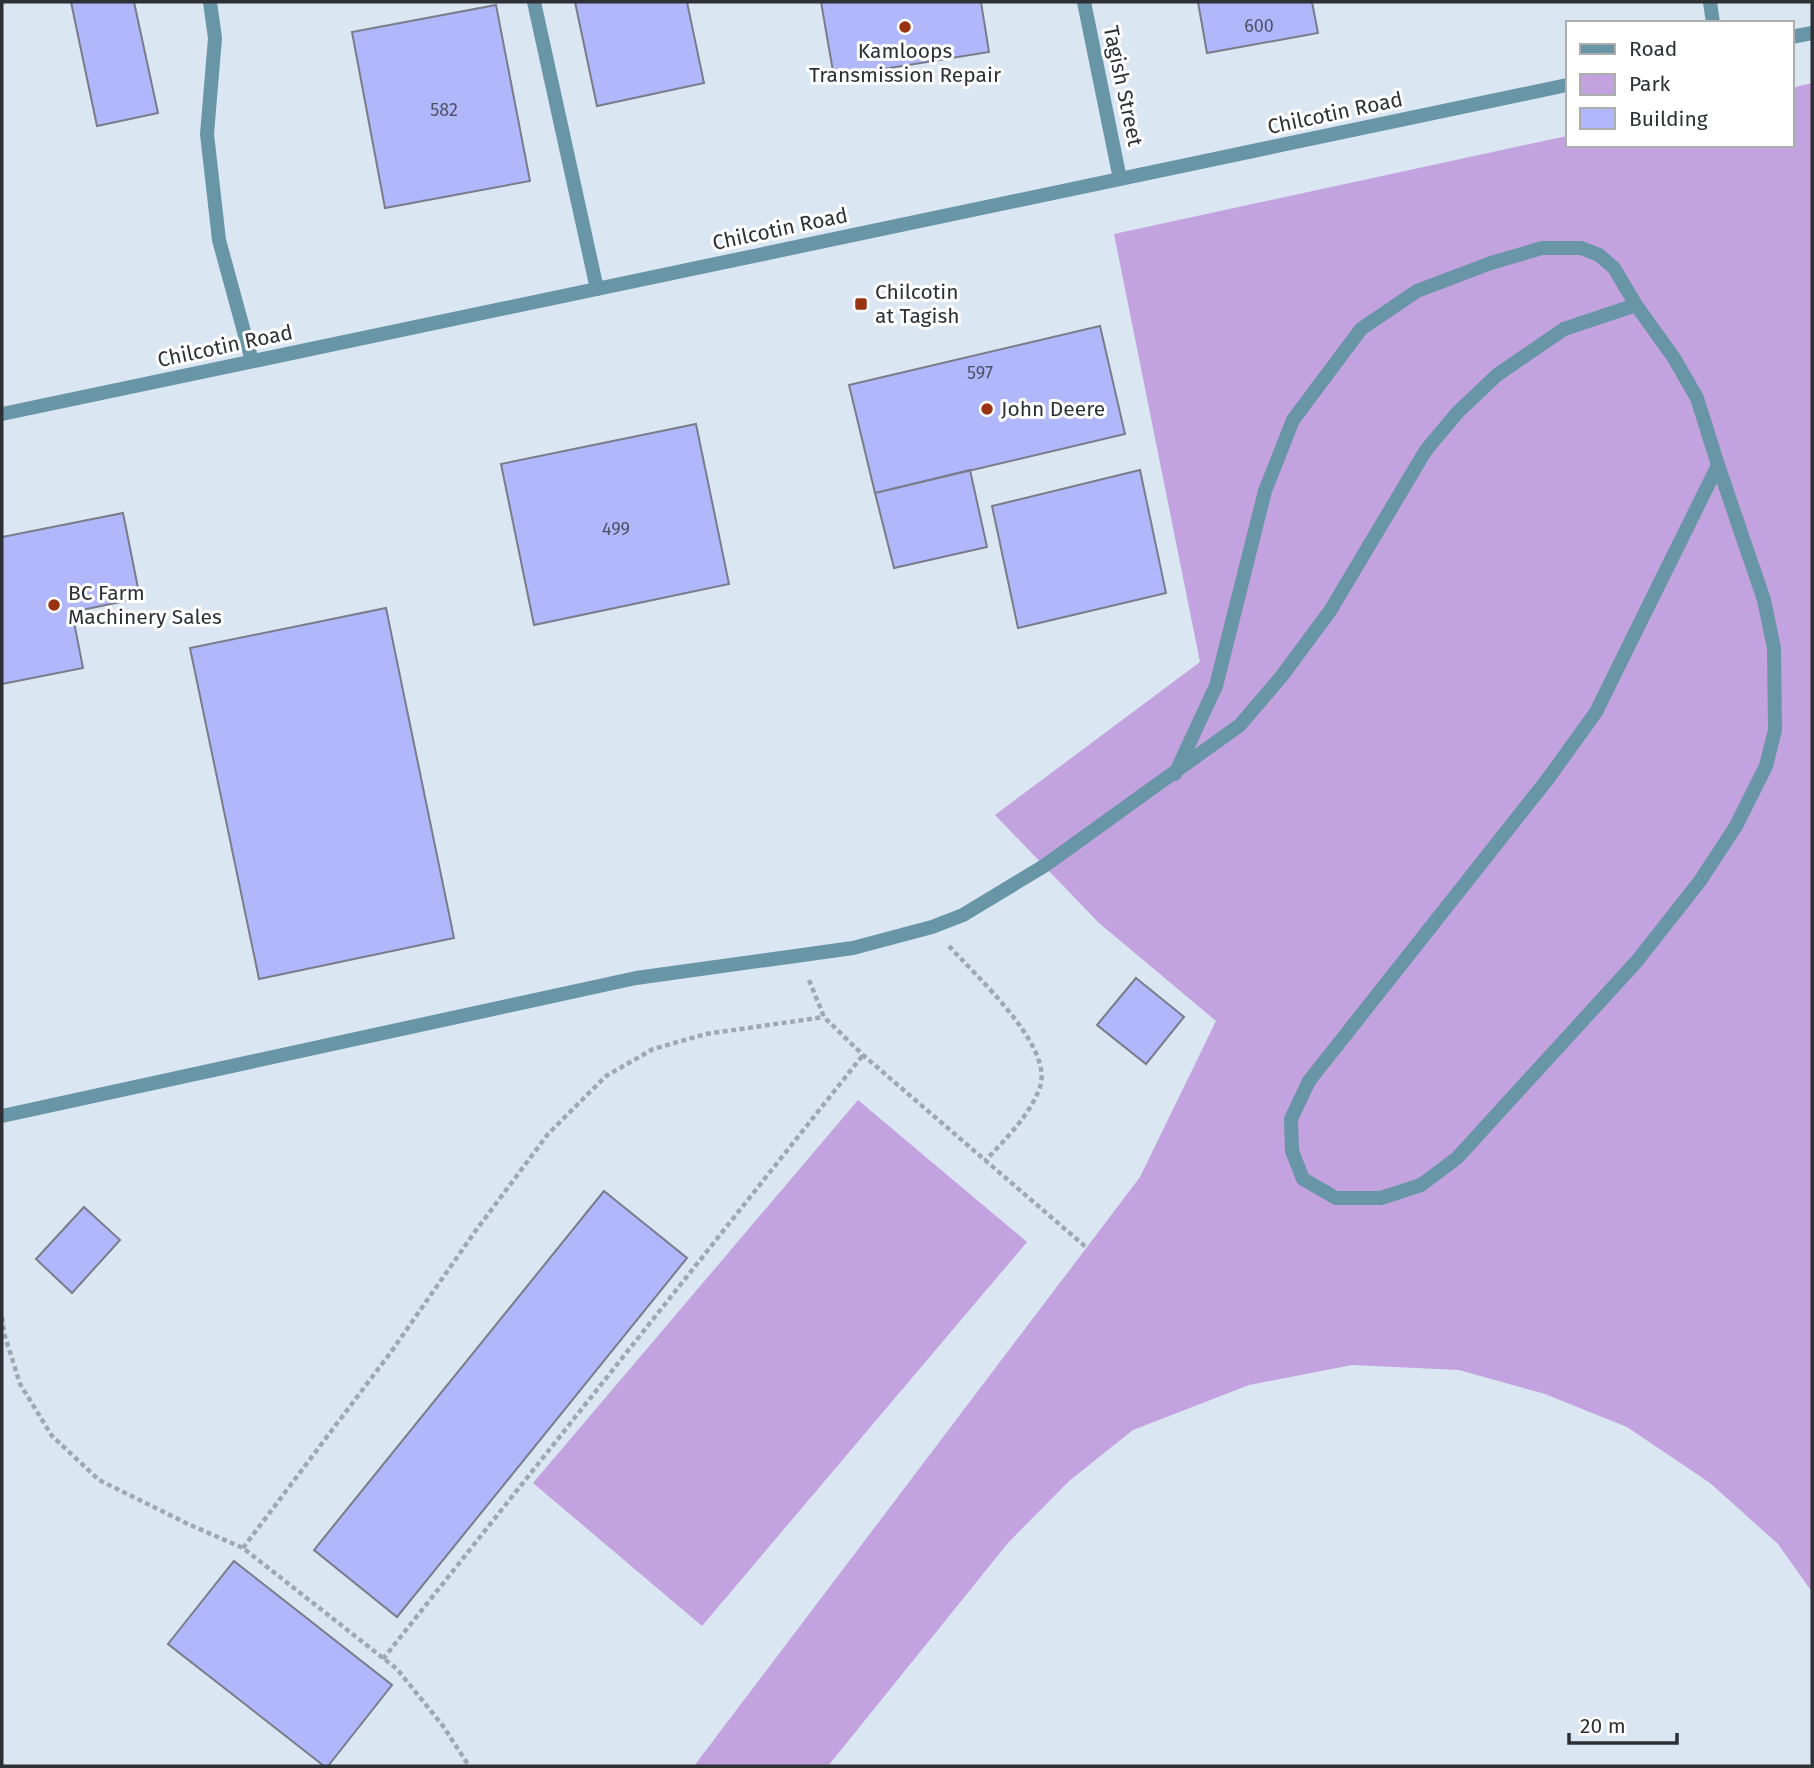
<svg xmlns="http://www.w3.org/2000/svg" width="1814" height="1768" font-family="'Fira Sans',sans-serif">
  <rect width="100%" height="100%" fill="#dbe6f3"/>
  <path fill="#c3a2e0" d="M1812 83V1592L1778 1544 1710 1483 1627 1427 1545 1394 1459 1370 1352 1365 1249 1385 1133 1430 1069 1481 1008 1543 828 1766H694L1140 1177 1216 1021 1099 923 995 815 1200 662 1114 234 1567 136V145H1791V88Z
    M858 1100 1027 1242 702 1626 533 1483Z"/>
  <path fill="#b0b7fb" stroke="#7a7c8a" stroke-width="2" d="M71 2H134L158 113 97 126Z
    M575 2H687L704 83 597 106Z
    M821 2H981L989 52 834 77Z
    M1198 2H1312L1318 33 1207 53Z
    M496 5 530 181 385 208 352 32Z
    M1100 326 1125 434 875 493 849 385Z
    M696 424 729 584 534 625 501 464Z
    M970 470 987 547 894 568 875 493Z
    M1140 470 1166 593 1018 628 992 506Z
    M123 513 140 598 72 612 83 668 2 684V537Z
    M386 608 454 938 259 979 190 648Z
    M1136 978 1184 1017 1146 1064 1097 1025Z
    M604 1191 687 1258 397 1617 314 1550Z
    M84 1207 120 1240 72 1293 36 1259Z
    M234 1561 392 1685 328 1766H324L168 1644Z"/>
  <g fill="none" stroke-linecap="round" stroke-linejoin="round">
    <path stroke="#9fa8b2" stroke-width="4.5" stroke-dasharray="5 3.5" stroke-linecap="butt" d="M949 946C975 975 1054 1046 1040 1087 1029 1117 1006 1138 985 1161
      M809 980 824 1017 863 1055 1087 1248
      M2 1317 4 1333 20 1384 52 1436 99 1480 188 1524 243 1548 397 1669 443 1726 469 1766
      M243 1548 391 1352 474 1233 548 1134 606 1076 653 1049 706 1034 824 1017
      M383 1659 863 1055"/>
    <path stroke="#6896a6" stroke-width="14" d="M210 2 215 38 207 134 219 240 252 361
      M534 2 597 289
      M1710 2 1713 23
      M1175 774 1216 686 1265 491 1293 420 1361 329 1417 291 1491 263 1542 248H1581L1599 255 1614 268 1636 305 1674 358 1697 398 1718 465 1764 600 1774 648 1775 730 1766 766 1736 826 1700 881 1637 961 1457 1158 1421 1185 1381 1198H1336L1303 1179 1292 1151 1291 1119 1309 1081 1547 780 1596 712 1718 465
      M2 1116 636 978 853 948 932 927 963 915 1044 866 1240 725 1281 677 1330 611 1426 450 1458 412 1497 375 1564 329 1636 305"/>
    <path stroke="#6896a6" stroke-width="14" d="M1084 2 1120 179
      M1791 37 1812 33
      M2 414 1567 85"/>
  </g>
  <g fill="#9a3314" stroke="#fff" stroke-width="2.5">
    <circle cx="905" cy="27" r="7"/>
    <rect x="854" y="297" width="14" height="14" rx="3.5"/>
    <circle cx="987" cy="409" r="7"/>
    <circle cx="54" cy="605" r="7"/>
  </g>
  <g text-anchor="middle" dominant-baseline="central" stroke-width="6" stroke-linejoin="round" paint-order="stroke">
    <g font-size="18" fill="#4e5267">
      <text x="1259" y="26">600</text>
      <text x="444" y="110">582</text>
      <text x="980" y="373">597</text>
      <text x="616" y="529">499</text>
    </g>
    <g font-size="21" fill="#2d3136" stroke="#fff" text-anchor="start">
      <text x="905" y="51" text-anchor="middle">Kamloops<tspan x="905" dy="24">Transmission Repair</tspan></text>
      <text x="875" y="292">Chilcotin<tspan x="875" dy="24">at Tagish</tspan></text>
      <text x="1001" y="409">John Deere</text>
      <text x="68" y="593">BC Farm<tspan x="68" dy="24">Machinery Sales</tspan></text>
    </g>
    <g font-size="21" fill="#2d3136" stroke="#fff">
      <text transform="translate(1123 86) rotate(78)">Tagish Street</text>
      <text transform="translate(1335 113) rotate(-12)">Chilcotin Road</text>
      <text transform="translate(780 229) rotate(-12)">Chilcotin Road</text>
      <text transform="translate(225 346) rotate(-12)">Chilcotin Road</text>
    </g>
  </g>
  <rect width="1814" height="1768" fill="none" stroke="#2d3136" stroke-width="7"/>
  <rect x="1566" y="21" width="228" height="126" fill="#ffffff" stroke="#abadaf" stroke-width="2"/>
  <rect x="1580" y="44" width="35" height="10" fill="#6896a6" stroke="#abadaf" stroke-width="2"/>
  <text x="1629" y="56" font-size="21" fill="#2d3136">Road</text>
  <rect x="1580" y="74" width="35" height="21" fill="#c3a2e0" stroke="#abadaf" stroke-width="2"/>
  <text x="1629" y="91" font-size="21" fill="#2d3136">Park</text>
  <rect x="1580" y="108" width="35" height="21" fill="#b0b7fb" stroke="#abadaf" stroke-width="2"/>
  <text x="1629" y="126" font-size="21" fill="#2d3136">Building</text>
  <path d="M1569 1733v10h108v-10" fill="none" stroke="#2d3136" stroke-width="3.5"/>
  <text x="1580" y="1733" font-size="21" fill="#2d3136" stroke="#ffffff" stroke-width="5" paint-order="stroke">20 m</text>
</svg>
